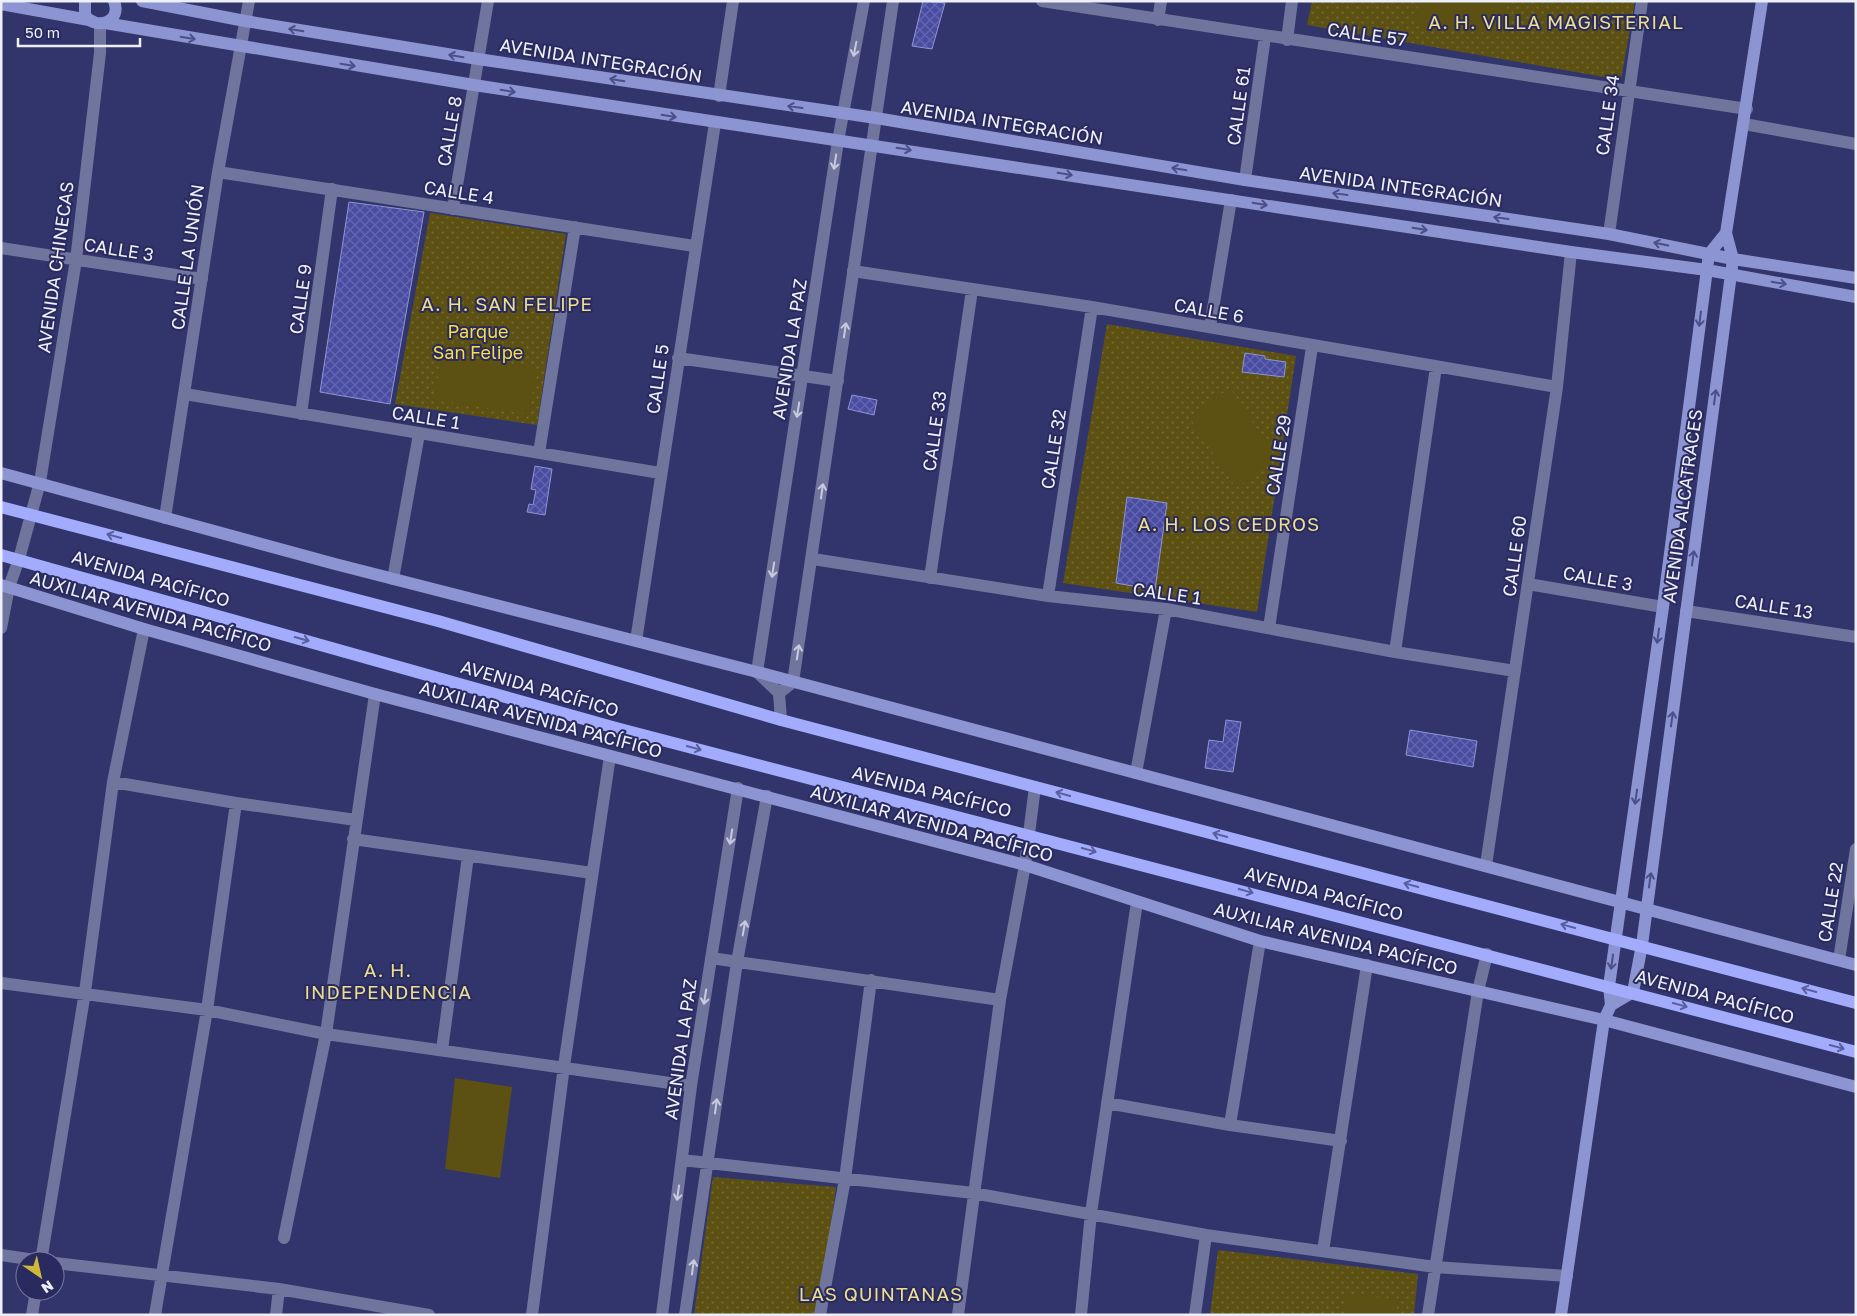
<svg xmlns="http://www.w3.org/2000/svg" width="1857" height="1316" font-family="'Golos Text',sans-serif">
  <defs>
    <pattern id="grass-dots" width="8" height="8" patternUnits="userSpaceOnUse" patternTransform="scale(1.25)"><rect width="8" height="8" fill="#5c5112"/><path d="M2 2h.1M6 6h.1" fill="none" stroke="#746a35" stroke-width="1.8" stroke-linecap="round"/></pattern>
    <pattern id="building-cross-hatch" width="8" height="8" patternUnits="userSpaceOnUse" patternTransform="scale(1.25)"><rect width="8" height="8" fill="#4a4ca2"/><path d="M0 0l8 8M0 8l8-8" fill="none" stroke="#6466b0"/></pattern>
  </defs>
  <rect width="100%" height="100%" fill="#32356b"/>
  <path fill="url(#grass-dots)" d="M1312 1H1635L1621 80 1307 25Z
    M430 213 566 234 537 425 395 404Z
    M1107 324 1296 356 1257 612 1063 583Z
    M713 1177 836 1187 818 1315H694Z
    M1218 1250 1418 1274 1414 1315H1210Z"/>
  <path fill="#5c5112" d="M1419 1H1508L1502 35 1415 23Z
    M442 354 537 368 529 414 434 400Z
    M1230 388 1276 458 1236 488 1189 417Z
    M455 1078 512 1087 500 1178 445 1169Z
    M1346 1295 1398 1299 1396 1315H1344Z"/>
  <path fill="url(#building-cross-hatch)" stroke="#8e95d4" d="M923 1 945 3 932 49 912 46Z
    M349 202 424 212 390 404 320 392Z
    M1245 353 1265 356V359L1286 362 1284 377 1242 372Z
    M852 395 877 400 874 415 848 409Z
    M535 466 552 469 545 515 527 512 529 504 533 505 536 490 531 489Z
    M1127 497 1167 503 1155 590 1116 583Z
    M1226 720 1241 722 1233 772 1205 768 1209 740 1223 742Z
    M1410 730 1477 741 1473 767 1406 755Z"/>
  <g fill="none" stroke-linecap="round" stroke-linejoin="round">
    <path stroke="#70759d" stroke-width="12" d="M1042 1 1747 109
      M1158 20 1161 1
      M1287 40 1292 1
      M719 96 733 1
      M1744 124 1856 144
      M218 172 694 246
      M1245 180 1265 37
      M453 209 488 1
      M1609 234 1642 1
      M1 248 202 279
      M853 271 1092 307 1557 387
      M1210 327 1231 200
      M678 358 838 381
      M185 394 660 473
      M301 414 332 189
      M539 453 575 227
      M165 518 218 172 249 1
      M813 559 1048 596 1166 609 1395 652 1515 671
      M930 578 972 290
      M393 579 419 434
      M1528 584 1663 607
      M1048 596 1092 307
      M1686 611 1856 637
      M1 628 9 587 19 559 40 482 76 260 100 53V24
      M1269 628 1312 347
      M636 641 715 123
      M1395 652 1436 367
      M1136 773 1166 609
      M113 782 236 803 356 820
      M353 839 592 873
      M1486 865 1557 387 1571 252
      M711 958 1000 1000
      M1839 960 1856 849
      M1 983 207 1010 326 1034 691 1086
      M442 1050 468 856
      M1107 1103 1230 1125 1341 1141
      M1230 1125 1260 941
      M682 1160 973 1193 1206 1235 1435 1267 1567 1276
      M284 1238 326 1034 375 694
      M1323 1251 1367 965
      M1 1255 42 1261
      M41 1261 85 992 113 782 144 629
      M55 1263 279 1289 429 1315
      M32 1315 36 1291
      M155 1315 207 1010 236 803
      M276 1315 279 1289
      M532 1315 564 1066 610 756
      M662 1315 691 1086 738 788
      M685 1315 737 962 767 796
      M820 1315 845 1179 871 980
      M958 1315 1000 1000 1025 865 1035 787
      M1081 1315 1091 1213 1137 902
      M1195 1315 1206 1235
      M1428 1315 1478 991 1487 954"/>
    <path stroke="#70759d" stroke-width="12" d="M779 693 757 672 838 141 864 1
      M779 693 793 682 893 1
      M779 693 781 720"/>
    <path stroke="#8d94d2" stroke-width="12" d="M85 1V16C98 31 122 21 114 1
      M142 1 245 21 478 59 876 118 1245 180 1609 234 1733 259 1856 278
      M1 4 89 20
      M105 23 474 85 1571 252 1707 270 1856 297
      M1 473 335 564 757 672 1856 965
      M1 585 144 629 375 694 1025 865 1260 941 1604 1020 1856 1087
      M1611 1005 1633 992 1642 945 1733 259 1726 233 1762 1
      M1561 1315 1604 1020 1611 1005 1609 986 1663 607 1709 254 1726 233"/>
    <path stroke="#a3acfc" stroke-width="12" d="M1 507 438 621 781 720 1856 1003
      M1 555 616 728 1856 1052"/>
  </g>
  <defs><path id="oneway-shaft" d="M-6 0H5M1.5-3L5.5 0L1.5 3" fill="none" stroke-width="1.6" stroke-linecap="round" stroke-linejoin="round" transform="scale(1.25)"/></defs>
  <g stroke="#4c4f87">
    <use href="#oneway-shaft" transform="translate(296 30) rotate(-171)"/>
    <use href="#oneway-shaft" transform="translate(188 38) rotate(10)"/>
    <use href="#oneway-shaft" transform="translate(456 56) rotate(-171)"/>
    <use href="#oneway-shaft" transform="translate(348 65) rotate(9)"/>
    <use href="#oneway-shaft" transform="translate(617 80) rotate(-171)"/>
    <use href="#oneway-shaft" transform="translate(508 91) rotate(9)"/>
    <use href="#oneway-shaft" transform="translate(795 107) rotate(-172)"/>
    <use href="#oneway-shaft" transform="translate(669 116) rotate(9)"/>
    <use href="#oneway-shaft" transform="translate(904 149) rotate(9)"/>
    <use href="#oneway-shaft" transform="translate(1179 169) rotate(-171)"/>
    <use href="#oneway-shaft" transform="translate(1065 174) rotate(9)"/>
    <use href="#oneway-shaft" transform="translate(1340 194) rotate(-172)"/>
    <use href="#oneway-shaft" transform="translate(1260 204) rotate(9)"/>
    <use href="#oneway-shaft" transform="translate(1501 218) rotate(-172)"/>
    <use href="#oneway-shaft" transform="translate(1420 229) rotate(9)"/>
    <use href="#oneway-shaft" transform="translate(1661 244) rotate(-169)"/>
    <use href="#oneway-shaft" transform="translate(1779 283) rotate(10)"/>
    <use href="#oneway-shaft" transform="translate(1700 319) rotate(97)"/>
    <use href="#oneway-shaft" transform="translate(1715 397) rotate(-82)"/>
    <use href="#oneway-shaft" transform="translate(1693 558) rotate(-82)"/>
    <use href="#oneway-shaft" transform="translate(1658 636) rotate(98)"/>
    <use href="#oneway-shaft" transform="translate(1672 719) rotate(-82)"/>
    <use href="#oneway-shaft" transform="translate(1636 797) rotate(98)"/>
    <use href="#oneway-shaft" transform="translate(1650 880) rotate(-82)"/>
    <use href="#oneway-shaft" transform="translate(1612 962) rotate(98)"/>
  </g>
  <g stroke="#c8cae0">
    <use href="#oneway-shaft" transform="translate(855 49) rotate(101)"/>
    <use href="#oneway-shaft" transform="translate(835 162) rotate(99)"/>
    <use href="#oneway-shaft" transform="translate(845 330) rotate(-82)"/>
    <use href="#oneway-shaft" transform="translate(798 410) rotate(99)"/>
    <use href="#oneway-shaft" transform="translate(822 491) rotate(-82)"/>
    <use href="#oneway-shaft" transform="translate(773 570) rotate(99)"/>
    <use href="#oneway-shaft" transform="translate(798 652) rotate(-81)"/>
    <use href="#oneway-shaft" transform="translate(731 837) rotate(99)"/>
    <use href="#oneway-shaft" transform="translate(744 928) rotate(-80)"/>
    <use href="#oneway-shaft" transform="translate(705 997) rotate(99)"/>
    <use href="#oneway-shaft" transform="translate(716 1106) rotate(-82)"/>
    <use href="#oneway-shaft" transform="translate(678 1193) rotate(98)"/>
    <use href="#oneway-shaft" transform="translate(693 1267) rotate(-82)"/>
  </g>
  <g stroke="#5a5e9e">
    <use href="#oneway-shaft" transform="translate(114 536) rotate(-165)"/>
    <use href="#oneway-shaft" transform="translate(302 639) rotate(16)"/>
    <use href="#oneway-shaft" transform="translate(694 748) rotate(15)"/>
    <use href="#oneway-shaft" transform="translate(1063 794) rotate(-165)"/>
    <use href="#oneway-shaft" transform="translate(1220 835) rotate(-165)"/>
    <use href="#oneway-shaft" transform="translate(1089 850) rotate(15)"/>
    <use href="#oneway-shaft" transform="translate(1411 885) rotate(-165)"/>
    <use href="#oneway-shaft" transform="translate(1246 891) rotate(15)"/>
    <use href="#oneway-shaft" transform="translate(1568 926) rotate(-165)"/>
    <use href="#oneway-shaft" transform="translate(1809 990) rotate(-165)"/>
    <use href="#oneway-shaft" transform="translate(1680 1005) rotate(15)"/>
    <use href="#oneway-shaft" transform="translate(1837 1047) rotate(15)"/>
  </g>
  <g text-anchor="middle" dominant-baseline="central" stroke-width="4" stroke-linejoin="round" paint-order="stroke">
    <g font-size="18" fill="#edeffd" stroke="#292a5f">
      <text transform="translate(1367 34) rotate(8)">CALLE 57</text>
      <text transform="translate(601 60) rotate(9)">AVENIDA INTEGRACIÓN</text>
      <text transform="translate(1238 106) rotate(-82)">CALLE 61</text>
      <text transform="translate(1607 115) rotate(-82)">CALLE 34</text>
      <text transform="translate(1002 122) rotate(9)">AVENIDA INTEGRACIÓN</text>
      <text transform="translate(449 131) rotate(-80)">CALLE 8</text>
      <text transform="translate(1401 186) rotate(8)">AVENIDA INTEGRACIÓN</text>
      <text transform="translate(459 192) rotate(9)">CALLE 4</text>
      <text transform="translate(119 249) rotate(9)">CALLE 3</text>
      <text transform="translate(187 257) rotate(-82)">CALLE LA UNIÓN</text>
      <text transform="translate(55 267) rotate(-82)">AVENIDA CHINECAS</text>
      <text transform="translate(300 299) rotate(-82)">CALLE 9</text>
      <text transform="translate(1209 310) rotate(10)">CALLE 6</text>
      <text transform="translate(789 349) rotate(-81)">AVENIDA LA PAZ</text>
      <text transform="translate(657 379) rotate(-82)">CALLE 5</text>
      <text transform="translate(426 417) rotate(9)">CALLE 1</text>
      <text transform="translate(934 431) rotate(-82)">CALLE 33</text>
      <text transform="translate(1053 449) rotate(-81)">CALLE 32</text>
      <text transform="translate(1278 455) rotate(-81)">CALLE 29</text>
      <text transform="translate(1682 506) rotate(-82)">AVENIDA ALCATRACES</text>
      <text transform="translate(1514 556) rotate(-82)">CALLE 60</text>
      <text transform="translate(151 578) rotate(16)">AVENIDA PACÍFICO</text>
      <text transform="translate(1598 578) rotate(10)">CALLE 3</text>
      <text transform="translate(1167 593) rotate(8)">CALLE 1</text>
      <text transform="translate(1774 606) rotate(9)">CALLE 13</text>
      <text transform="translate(151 611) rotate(16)">AUXILIAR AVENIDA PACÍFICO</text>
      <text transform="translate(540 688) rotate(16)">AVENIDA PACÍFICO</text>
      <text transform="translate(541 719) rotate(15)">AUXILIAR AVENIDA PACÍFICO</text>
      <text transform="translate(932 791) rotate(14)">AVENIDA PACÍFICO</text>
      <text transform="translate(932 823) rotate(15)">AUXILIAR AVENIDA PACÍFICO</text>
      <text transform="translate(1324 893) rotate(15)">AVENIDA PACÍFICO</text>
      <text transform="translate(1830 902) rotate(-81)">CALLE 22</text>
      <text transform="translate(1336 938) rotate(14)">AUXILIAR AVENIDA PACÍFICO</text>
      <text transform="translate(1715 996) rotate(15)">AVENIDA PACÍFICO</text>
      <text transform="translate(680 1049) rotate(-82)">AVENIDA LA PAZ</text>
    </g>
    <g font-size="18" fill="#fade45" stroke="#292a5f">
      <text x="478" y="331">Parque<tspan x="478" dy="21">San Felipe</tspan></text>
    </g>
    <g font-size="19" letter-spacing="1" fill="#edde8f" stroke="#292a5f">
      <text x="1556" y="21">A. H. VILLA MAGISTERIAL</text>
      <text x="507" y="303">A. H. SAN FELIPE</text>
      <text x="1229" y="523">A. H. LOS CEDROS</text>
      <text x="388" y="969">A. H.<tspan x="388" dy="22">INDEPENDENCIA</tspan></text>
      <text x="881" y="1293">LAS QUINTANAS</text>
    </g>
  </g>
  <rect width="1857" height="1316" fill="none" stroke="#edeffd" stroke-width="5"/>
  <g transform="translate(40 1276) rotate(146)"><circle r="24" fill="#292a5f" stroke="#77799e"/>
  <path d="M0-4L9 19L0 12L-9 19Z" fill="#cfb837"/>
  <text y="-8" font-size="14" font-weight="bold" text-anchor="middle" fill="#edeffd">N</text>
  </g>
  <path d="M18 38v8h122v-8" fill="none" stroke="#edeffd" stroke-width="2.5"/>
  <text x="25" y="38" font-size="15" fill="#edeffd" stroke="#292a5f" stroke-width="4" paint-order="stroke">50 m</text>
</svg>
